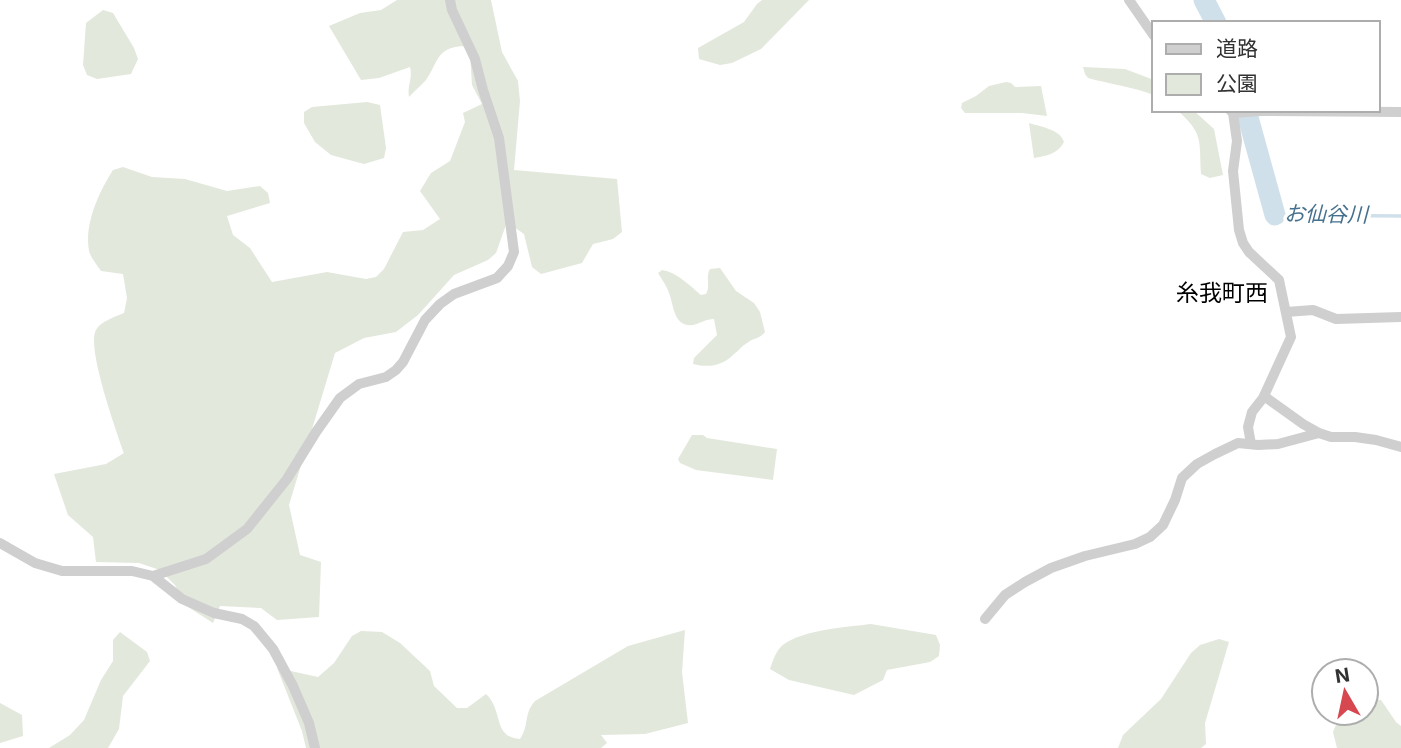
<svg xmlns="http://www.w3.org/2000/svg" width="1401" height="748" font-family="Inter,'Noto Sans JP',sans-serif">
  <rect width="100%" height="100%" fill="#fff"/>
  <path fill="#e2e8dc" d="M397 0H491L502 52 518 81 520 101 514 170 617 179 622 232 613 239 593 244 582 263 541 274 532 267 524 234 507 222 496 253 488 260 454 275 418 315 396 332 364 338 335 353 289 505 300 555 321 562 319 617 277 620 261 608 220 606 213 623 185 605 175 585 160 570 139 563 96 562 93 537 68 515 54 474 106 464 124 453C117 433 86 347 96 330 101 321 115 317 124 313L127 298 123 274 101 271C97 265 91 258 89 251 84 224 99 192 113 170L123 167 152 177 185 179 227 191 260 186 268 193 270 203 227 216 233 235 250 248 272 282 327 272 366 279 376 277 384 269 403 232 423 230 440 219 420 191 431 173 450 161 465 122 463 113 482 104 472 85 470 53 463 46C436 48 439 61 426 80 421 86 414 91 409 97 407 84 413 80 410 67L379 78 361 80 329 26 360 13 381 10Z
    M762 0H809L761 49 732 63 720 65 699 59 698 48 744 22 757 4Z
    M103 10 113 13 134 48 138 59 131 74 97 79 87 75 83 65 86 23Z
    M1083 67 1125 69 1154 80V95C1133 87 1110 84 1088 78L1085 74Z
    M1006 82 1011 83 1015 87 1041 86 1047 116 1022 113H965L961 108 962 103 976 96 989 86Z
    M367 102 380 105 386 148 384 158 364 164 331 155 315 142 304 123V112L312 107Z
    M1177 110H1193L1214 129 1223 175 1210 178 1201 174C1199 140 1204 134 1177 110Z
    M1029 123C1041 127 1060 129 1064 142 1058 154 1046 156 1034 158Z
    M720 268 736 291 754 303 760 312 765 332C760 339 753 338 747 343 742 346 738 351 734 354 722 366 709 368 693 364L694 358 717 335 714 319C706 319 701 323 693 325 673 327 674 305 669 293 667 286 662 280 658 273L662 270C677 272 690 286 701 295L706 294C711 286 705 278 710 269Z
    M692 435H703L707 438 777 449 773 480 696 470 680 463 678 459Z
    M871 624 936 635 940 645 939 656 930 662 887 670 883 680 854 695 789 680 770 669C772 663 775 654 779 649 794 630 848 627 871 624Z
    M685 630 682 672 688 723 645 734 601 735 607 743 601 748H306L302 731 277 668 318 677 334 663 352 636 361 631 382 632 400 643 430 671 434 686 457 708H467L486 694C504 711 492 737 520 739 530 724 523 715 535 701L628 646Z
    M120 632 147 652 150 661 123 696 119 729 108 748H49L70 735 84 720 101 680 113 661V640Z
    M1219 639 1229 642 1205 723 1206 744 1201 748H1118L1123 735 1161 699 1191 653 1200 645Z
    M1381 700 1396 722 1401 726V748H1337L1333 732 1341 713H1366V701Z
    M0 703 22 715 23 736 0 743Z"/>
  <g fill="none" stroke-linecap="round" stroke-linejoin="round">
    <path stroke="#d0e0eb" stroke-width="3.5" d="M1275 215 1401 216"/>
    <path stroke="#d0e0eb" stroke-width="21" d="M1204 0 1216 23
      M1246 110 1275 215"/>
    <path stroke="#cfcfcf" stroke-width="10" d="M1129 0 1154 36
      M1230 110 1233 113 1237 141 1233 171 1239 230 1243 243 1249 252 1279 280 1291 337 1263 398 1252 412 1248 427 1251 444
      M1233 113 1261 111 1401 112
      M1286 312 1313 310 1336 319 1401 317
      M1264 396 1303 424 1319 433
      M0 543 35 563 62 571H132L153 576 182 599 214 613 242 619 254 626 273 649 293 686 309 723 315 748
      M153 576 206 559 247 529 287 479 316 432 340 398 359 384 386 377 396 370 403 362 425 320 440 304 454 294 497 278 508 266 514 252 499 138 483 90 475 59 452 10 450 0
      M985 619 1005 595 1025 582 1051 568 1085 556 1135 544 1150 537 1163 525 1175 500 1182 478 1197 464 1215 454 1238 443 1258 445 1278 444 1319 433 1331 437H1355L1376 440 1401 447"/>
  </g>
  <g text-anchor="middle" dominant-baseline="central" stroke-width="7" stroke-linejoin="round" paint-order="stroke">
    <g font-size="21" font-style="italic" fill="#46718e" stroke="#fff">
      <text transform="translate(1326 214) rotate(1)">お仙谷川</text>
    </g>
    <g font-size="23" fill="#000" stroke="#fff">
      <text x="1222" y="293">糸我町西</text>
    </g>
  </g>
  <rect x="1152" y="21" width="228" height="91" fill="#ffffff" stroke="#adadad" stroke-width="2"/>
  <rect x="1166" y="44" width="35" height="10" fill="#cfcfcf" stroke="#adadad" stroke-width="2"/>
  <text x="1216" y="56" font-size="21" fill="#323232">道路</text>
  <rect x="1166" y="74" width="35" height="21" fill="#e2e8dc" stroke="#adadad" stroke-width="2"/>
  <text x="1216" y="91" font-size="21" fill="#323232">公園</text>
  <g transform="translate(1345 692) rotate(351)"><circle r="33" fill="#ffffff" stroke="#adadad" stroke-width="2"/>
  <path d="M0-5L12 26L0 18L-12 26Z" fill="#d64750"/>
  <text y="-10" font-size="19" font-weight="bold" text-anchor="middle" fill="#323232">N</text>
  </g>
</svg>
